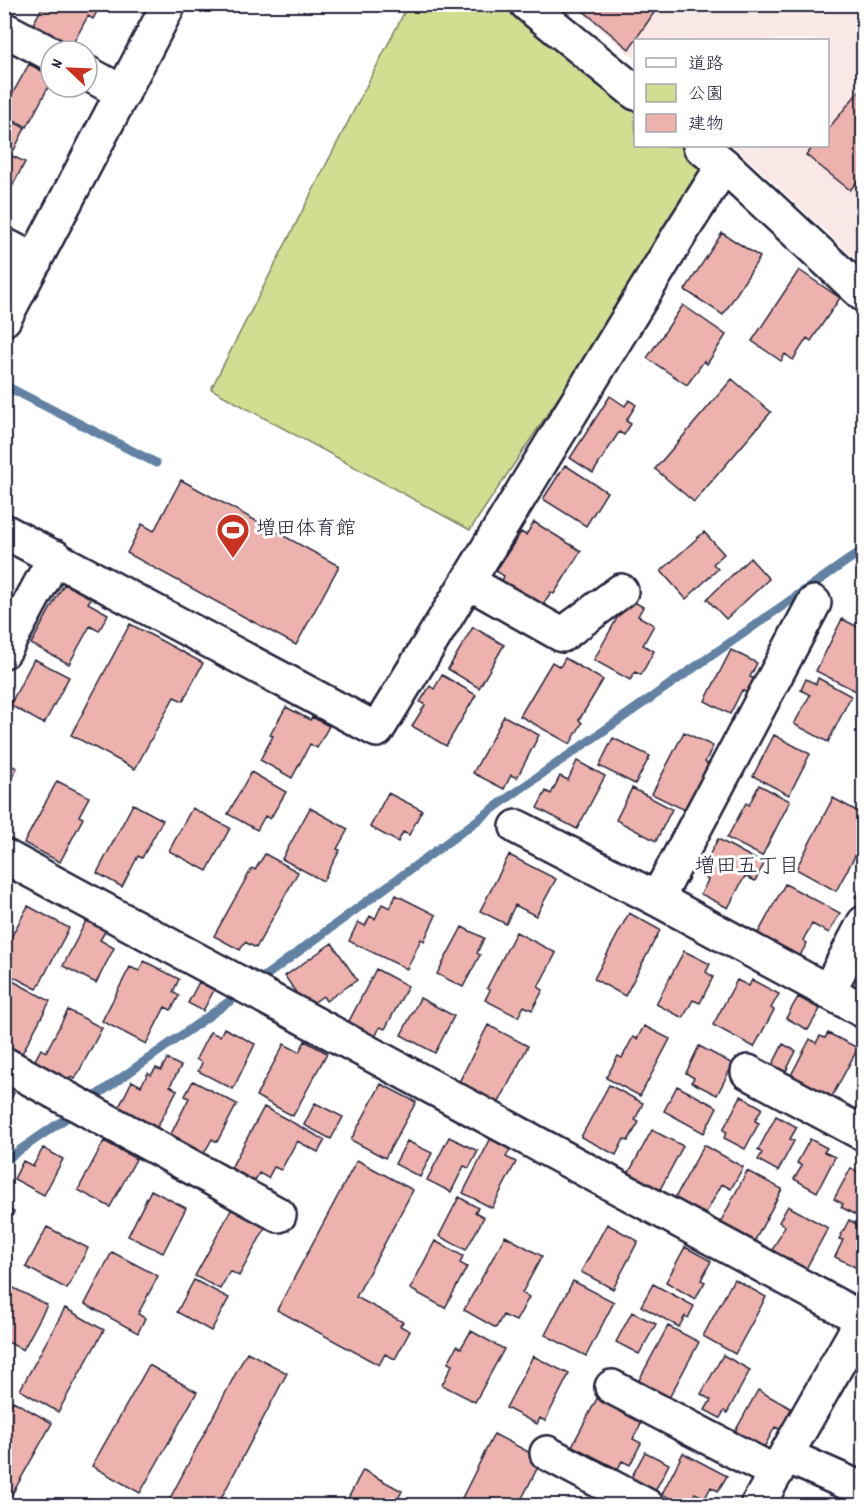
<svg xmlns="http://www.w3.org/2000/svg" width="868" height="1510" font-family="Dekko,'Klee One',sans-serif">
  <rect width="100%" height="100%" fill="#fff"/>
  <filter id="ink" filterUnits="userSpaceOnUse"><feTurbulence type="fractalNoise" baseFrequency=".0167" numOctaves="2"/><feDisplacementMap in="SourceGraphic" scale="12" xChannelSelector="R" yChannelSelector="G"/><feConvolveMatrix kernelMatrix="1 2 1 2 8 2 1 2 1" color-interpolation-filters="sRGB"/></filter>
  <g filter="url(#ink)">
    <path fill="#fae8e6" d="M574 5H863V266L734 146H828V40H636L635 59Z"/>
    <path fill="#d0de91" stroke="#798066" stroke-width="1.5" d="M408 5H506L635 107 636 146H683L712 168 470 530 211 389Z"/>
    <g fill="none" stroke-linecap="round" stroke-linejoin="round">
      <path stroke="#6281a3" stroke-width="9" d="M4 385 156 463
        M257 982 516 792 864 549
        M90 1100 237 996
        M4 1161 75 1112"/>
    </g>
    <path fill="#edb2ad" stroke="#22223b" stroke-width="1.5" d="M44 4H98L100 6 93 19 88 16 71 47 32 26Z
      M575 4H660L629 49Z
      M29 64 51 76V82L27 127 4 115V109Z
      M864 85V174L850 190 806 155 814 146H828V129Z
      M4 117 25 128 14 150 4 145Z
      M6 153 25 162 4 202V156Z
      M722 233 760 257 723 315 685 290Z
      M799 270 840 298 811 341 807 338 793 360 785 354 781 361 752 341Z
      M683 305 726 335 707 364 704 361 687 385 647 358Z
      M732 379 771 412 694 502 655 469Z
      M610 396 625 406 629 400 636 405 626 421 631 424 624 435 619 432 593 473 570 458Z
      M565 465 607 492 586 526 543 499Z
      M181 480 339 566 296 645 127 553 142 524 154 531Z
      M534 522 581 551 554 594 551 592 542 606 502 581 504 576 496 571 521 532 526 535Z
      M704 532 724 554 713 564 718 569 686 599 661 571Z
      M750 558 769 579 726 619 707 599Z
      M64 584 91 598 88 603 108 614 99 631 90 626 69 664 31 644Z
      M631 600 643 607 638 616 654 625 643 645 654 651 641 675 635 672 630 680 594 660 622 609 625 611Z
      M842 619 864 630V681L858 692 816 671Z
      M130 624 203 663 183 701 174 697 135 769 71 735Z
      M473 627 504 645 479 688 448 669Z
      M731 650 757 663 750 677 754 679 747 693 742 690 730 714 705 701Z
      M565 658 603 680 579 720 582 723 570 744 520 716 552 662 560 667Z
      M34 659 69 677 44 724 10 705Z
      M442 675 476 695 446 746 412 726 425 705 420 702 430 686 434 689Z
      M818 678 851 696 828 742 794 724 810 695 801 690 806 679 816 684Z
      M286 707 310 720 312 717 329 726 317 748 310 744 292 778 260 760 273 736 270 735Z
      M504 716 539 735 517 778 511 775 504 789 473 773Z
      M684 732 713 746 705 762 710 766 687 811 652 794Z
      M774 735 810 754 789 795 753 776Z
      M613 738 650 756 635 784 599 766Z
      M577 761 605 776 577 829 537 808 546 791 551 794 560 776 568 780Z
      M4 762 17 768 4 792Z
      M251 772 286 792 270 819 265 816 257 830 228 814Z
      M57 781 89 797 79 816 83 818 60 862 24 843Z
      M759 785 790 801 762 856 727 838 746 803 749 805Z
      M632 788 672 809 656 841 616 820Z
      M388 793 422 810 409 835 403 832 398 842 370 827Z
      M833 798 864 815V839L836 891 796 869Z
      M133 804 163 820 142 858 138 856 122 887 97 873Z
      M192 808 230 828 207 871 169 851Z
      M310 808 348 829 337 849 340 850 323 881 282 859Z
      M718 839 764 864 755 881 745 876 728 908 701 894 708 880 699 874Z
      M265 854 298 872 256 948 245 942 240 950 214 936 252 868 255 870Z
      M509 855 556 879 536 916 515 905 506 924 480 911Z
      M864 880V901L855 897Z
      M785 884 840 913 829 933 812 924 803 940 807 943 798 959 756 937Z
      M396 895 436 915 424 941 421 939 407 969 349 941 358 922 365 926 370 916 375 919 382 904 390 908Z
      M28 906 69 928 37 989 4 972V950Z
      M629 913 660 930 625 996 594 979Z
      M87 919 106 930 100 940 114 948 96 983 63 966Z
      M462 927 484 938 477 953 480 955 463 987 437 974Z
      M516 932 556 953 538 987 543 990 532 1010 524 1006 518 1017 485 1000 490 990 487 988Z
      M332 943 357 980 326 1001 323 996 306 1008 285 976Z
      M864 946V996L848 988Z
      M684 951 710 964 706 972 713 977 700 1003 693 1000 683 1018 656 1004Z
      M144 961 179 979 173 992 179 996 171 1010 165 1007 146 1044 102 1021 130 967 139 971Z
      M376 969 408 986 385 1029 380 1027 374 1039 347 1025Z
      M9 979 50 1001 19 1059 4 1051V988Z
      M737 980 749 986 752 980 779 994 771 1008 774 1010 754 1047 713 1025Z
      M199 982 214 990 203 1011 188 1003Z
      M798 997 820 1009 808 1030 786 1018Z
      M420 998 454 1016 435 1053 401 1035Z
      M68 1010 102 1028 75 1079 70 1077 65 1085 34 1062 41 1049 46 1052Z
      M488 1025 528 1046 496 1108 456 1088Z
      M644 1026 670 1039 640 1096 606 1078 618 1056 622 1058 633 1037 637 1039Z
      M224 1028 255 1044 233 1089 198 1071 202 1063 196 1059 210 1032 220 1036Z
      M828 1033 858 1048 830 1100 789 1079 810 1039 816 1043 820 1036 825 1038Z
      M305 1041 327 1053 293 1116 256 1096 284 1044 299 1052Z
      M783 1044 796 1051 783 1077 770 1070Z
      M699 1046 733 1064 717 1095 691 1082 694 1078 686 1073Z
      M167 1059 181 1066 170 1086 177 1090 155 1131 127 1116 129 1113 119 1107 132 1081 141 1086 148 1073 151 1075 156 1068 161 1070Z
      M193 1081 237 1104 217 1142 212 1139 202 1157 178 1144 180 1139 171 1134 189 1098 185 1096Z
      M381 1084 416 1102 385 1158 351 1140Z
      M609 1085 643 1103 635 1120 639 1122 628 1141 624 1139 616 1155 581 1137Z
      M677 1086 717 1107 704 1133 664 1111Z
      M4 1088 14 1093 4 1110Z
      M864 1095V1116L855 1111Z
      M741 1096 762 1108 755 1121 759 1123 745 1149 724 1138 727 1132 723 1130Z
      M315 1103 343 1117 331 1139 304 1125Z
      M264 1107 325 1140 318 1152 297 1141 281 1170 274 1167 268 1178 259 1173 250 1190 226 1177Z
      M776 1116 797 1127 790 1139 794 1141 778 1171 758 1160 762 1153 758 1150Z
      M652 1130 683 1146 657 1195 626 1178Z
      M493 1134 513 1144 506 1157 516 1162 492 1208 463 1193Z
      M449 1137 478 1151 469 1168 464 1166 451 1192 427 1180Z
      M810 1139 827 1148 824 1152 835 1157 817 1192 794 1179 802 1166 797 1163Z
      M104 1141 136 1159 110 1207 78 1190Z
      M407 1141 432 1153 420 1177 395 1164Z
      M704 1145 743 1167 731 1189 722 1184 700 1224 670 1207Z
      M43 1148 63 1159 44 1195 14 1179 23 1161 33 1166Z
      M357 1160 413 1190 356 1297 403 1322 400 1326 410 1331 395 1359 385 1354 379 1365 277 1310Z
      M851 1168 864 1175V1210L859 1217 841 1207 843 1204 834 1199Z
      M747 1171 782 1189 754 1242 740 1235 717 1229Z
      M151 1190 186 1208 163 1253 128 1236Z
      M459 1197 478 1208 475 1212 484 1217 466 1250 439 1236Z
      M235 1203 269 1221 239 1276 230 1271 220 1289 195 1276Z
      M788 1206 828 1228 801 1278 767 1260 785 1226 779 1222Z
      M4 1207 14 1212 4 1231Z
      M849 1220 864 1228 863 1271 835 1257 843 1240 839 1239Z
      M607 1224 638 1241 613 1289 581 1272Z
      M47 1227 88 1248 67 1289 26 1267Z
      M505 1236 542 1256 522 1293 529 1297 516 1321 503 1315 496 1328 464 1310Z
      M435 1241 463 1256 460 1263 467 1267 445 1308 410 1289Z
      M685 1247 711 1261 701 1280 705 1282 695 1299 666 1282Z
      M112 1252 158 1276 138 1314 145 1318 138 1333 85 1304Z
      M734 1279 766 1297 735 1354 703 1336Z
      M194 1280 229 1298 211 1331 177 1312Z
      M573 1281 614 1302 586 1356 545 1335Z
      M4 1283 47 1305 23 1350 4 1340Z
      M653 1284 694 1306 688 1318 685 1316 679 1327 641 1306Z
      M65 1308 104 1330 58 1412 20 1390Z
      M632 1312 656 1324 639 1354 616 1342Z
      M668 1326 699 1342 669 1398 638 1382Z
      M471 1331 504 1349 475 1402 442 1385 452 1365 448 1363 457 1346 461 1348Z
      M247 1352 287 1373 217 1506H166Z
      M723 1355 750 1370 727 1413 724 1411 720 1418 705 1410 711 1400 701 1394Z
      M533 1356 569 1374 545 1421 540 1418 537 1424 506 1408Z
      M149 1365 197 1392 140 1493 92 1466Z
      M758 1390 792 1409 781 1430 775 1427 760 1455 731 1439Z
      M601 1391 646 1414 633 1439 641 1443 630 1465 622 1461 618 1469 572 1446Z
      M13 1401 52 1423 6 1505 4 1504V1417Z
      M494 1434 542 1459 518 1506H458Z
      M645 1452 669 1464 655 1491 631 1478Z
      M683 1453 727 1476 718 1491 711 1487 705 1498 695 1493 689 1506H684L662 1494Z
      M363 1470 402 1491 394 1506H344Z"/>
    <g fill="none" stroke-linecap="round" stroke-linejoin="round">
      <defs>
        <path id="minor" d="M527 4 636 93
          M4 29 51 54
          M87 73 123 93
          M700 146 724 165 864 295
          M4 245 35 261
          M4 319 169 4
          M4 531 377 730 680 234 724 165
          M468 582 562 635 621 591
          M4 651 55 557
          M517 827 657 899 864 1011
          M4 856 862 1319
          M657 899 814 603
          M828 992 864 923
          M4 1064 279 1215
          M748 1072 864 1134
          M612 1387 776 1473
          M547 1453 647 1506
          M787 1456 864 1490
          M757 1506 864 1317"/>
      </defs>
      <use href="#minor" stroke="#22223b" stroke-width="38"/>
      <use href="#minor" stroke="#fff" stroke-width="33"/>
    </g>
  </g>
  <defs>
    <symbol id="stadium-pin" viewBox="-11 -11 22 30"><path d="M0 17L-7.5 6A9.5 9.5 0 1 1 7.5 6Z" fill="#c8321e" stroke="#fff"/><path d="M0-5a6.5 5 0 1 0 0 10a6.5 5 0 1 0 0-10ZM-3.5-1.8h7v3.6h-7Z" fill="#fff"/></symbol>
  </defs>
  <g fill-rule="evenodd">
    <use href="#stadium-pin" x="214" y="511" width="38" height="52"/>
  </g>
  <g text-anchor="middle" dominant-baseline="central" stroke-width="6" stroke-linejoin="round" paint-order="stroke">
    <g font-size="20" fill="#22223b" stroke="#fff" text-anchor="start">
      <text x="256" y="530">増田体育館</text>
    </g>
    <g font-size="21" fill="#22223b" stroke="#fff">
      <text x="747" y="868">増田五丁目</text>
    </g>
  </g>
  <rect width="868" height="1510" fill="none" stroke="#fff" stroke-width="24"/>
  <rect x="12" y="12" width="844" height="1486" fill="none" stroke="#22223b" stroke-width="2" filter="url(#ink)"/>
  <rect x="634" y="39" width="195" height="108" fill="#ffffff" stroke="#a7a7b1" stroke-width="1.5"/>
  <rect x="646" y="58" width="30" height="9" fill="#ffffff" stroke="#a7a7b1" stroke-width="1.5"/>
  <text x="688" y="69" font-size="18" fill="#22223b">道路</text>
  <rect x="646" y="84" width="30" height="18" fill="#d0de91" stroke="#a7a7b1" stroke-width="1.5"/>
  <text x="688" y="99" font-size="18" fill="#22223b">公園</text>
  <rect x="646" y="114" width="30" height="18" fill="#edb2ad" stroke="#a7a7b1" stroke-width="1.5"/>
  <text x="688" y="129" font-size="18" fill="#22223b">建物</text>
  <g transform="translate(69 69) rotate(293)"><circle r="28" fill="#ffffff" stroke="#a7a7b1" stroke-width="1.5"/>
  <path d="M0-4.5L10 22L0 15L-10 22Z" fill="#c8321e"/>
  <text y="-9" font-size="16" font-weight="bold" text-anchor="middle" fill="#22223b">N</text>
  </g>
</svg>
